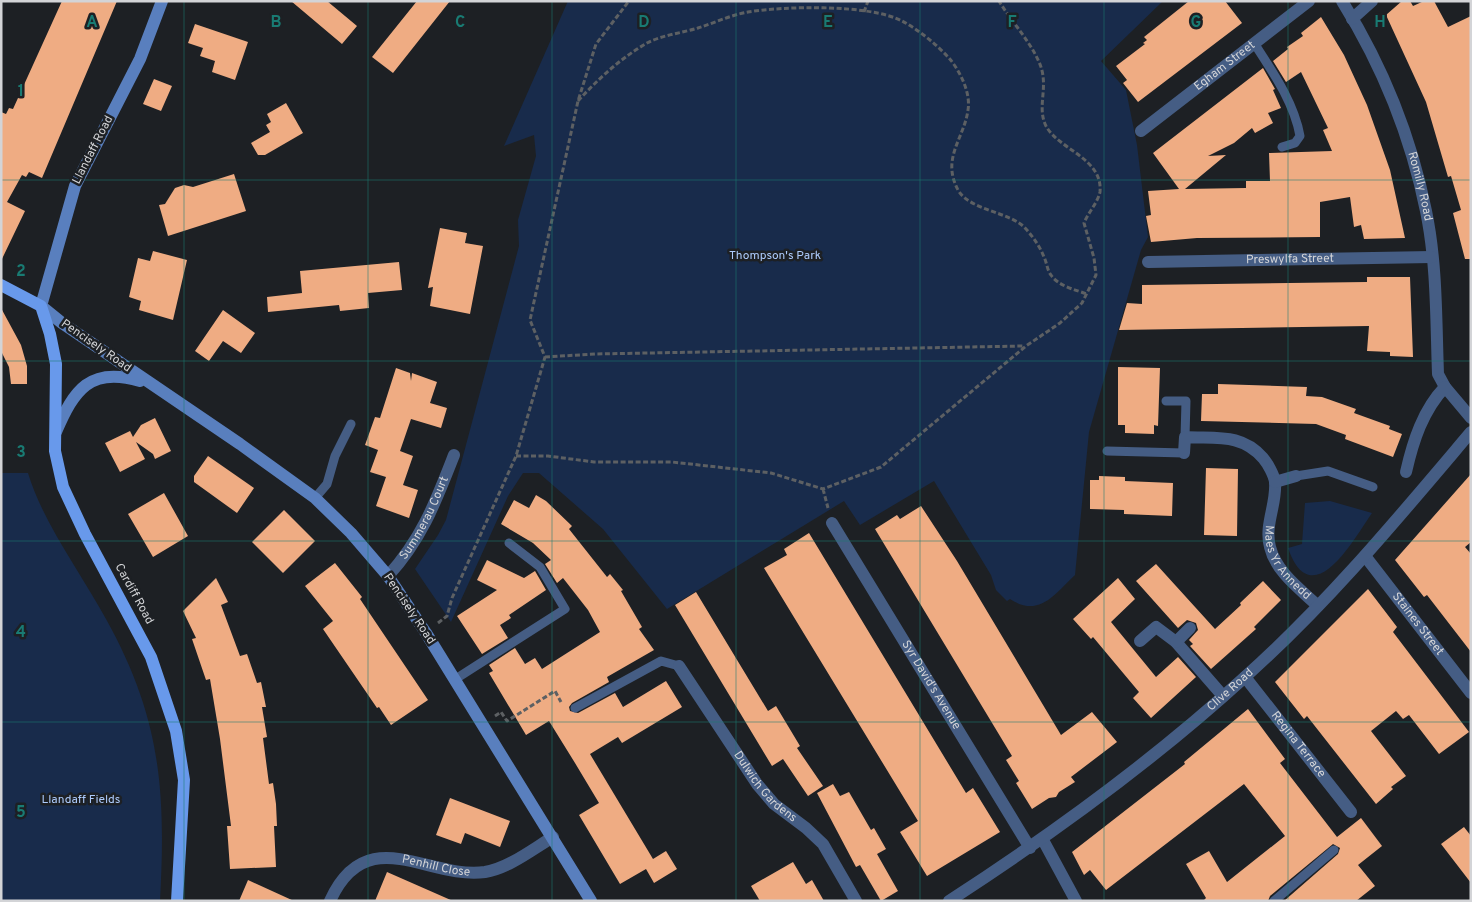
<svg xmlns="http://www.w3.org/2000/svg" width="1472" height="902" font-family="Overpass,sans-serif">
  <rect width="100%" height="100%" fill="#1d2024"/>
  <path fill="#182b4b" d="M568 1H1163L1101 61 1126 90 1137 145 1148 237 1141 250 1089 432 1075 575C1054 595 1039 618 1010 599L1007 601 996 590 991 575 934 481 860 525 844 501 667 609 603 529 539 473H523L508 496 451 622 415 569 438 535 446 520 519 246 518 220 536 156 534 135 504 146Z
    M1 473H28C43 523 81 573 106 619 161 718 166 791 160 901H1Z
    M1330 501 1372 513C1354 539 1312 616 1288 548L1302 544 1305 503Z"/>
  <path fill="#efac83" d="M62 1H117L42 178 29 172 26 177 22 175 7 202 25 211 1 261V112L6 114 9 108 13 109Z
    M291 1H327L357 26 342 44Z
    M417 1H450L393 73 372 57Z
    M1189 1H1225L1242 23 1138 102 1123 83 1127 80 1116 66 1145 44 1143 43 1147 40 1144 37Z
    M1402 1H1410L1413 6 1424 1H1434L1448 27 1471 16V259H1465L1453 213 1461 210 1451 176 1448 177 1426 102 1386 15Z
    M1321 17 1344 55 1367 105 1390 170 1405 238 1364 239 1361 225 1354 227 1350 197 1320 202V237L1197 238 1151 242 1146 216 1151 215 1148 191 1179 189 1153 153 1263 68 1275 89 1273 90 1281 108 1268 113 1273 123 1255 133 1252 128 1234 143 1208 156 1226 155 1185 189 1246 188V181H1270L1269 153 1332 151 1323 130 1328 128 1301 72 1286 82 1273 61 1288 49 1287 47 1303 36 1301 33Z
    M195 24 248 42 235 80 212 72 215 61 200 56 203 48 188 43Z
    M154 79 172 86 161 111 143 104Z
    M286 103 303 133 265 155H258L251 143 270 132 266 125 271 122 267 114Z
    M234 174 246 211 168 236 159 205 165 204 175 188 184 185 193 187Z
    M440 228 467 233 465 243 483 246 470 314 430 306 433 287 428 288Z
    M153 251 187 260 173 320 139 310 141 301 129 297 138 258 150 261Z
    M399 262 402 290 368 293 369 308 340 311 339 305 268 312 267 297 302 293 300 271Z
    M1367 277H1410L1413 357 1390 356V352L1367 351 1369 326 1119 330 1127 303 1142 304V285L1367 282Z
    M1 308 21 345 27 366V384H11L9 367 1 351Z
    M223 310 255 333 241 353 223 341 209 361 195 351Z
    M1118 367 1160 368 1158 426 1154 425V434L1125 433V425H1118Z
    M396 368 410 373 411 381 412 373 437 382 430 403 447 408 441 428 411 419 400 451 413 456 403 485 418 490 409 518 376 506 386 477 370 472 378 450 365 445 375 417 380 418Z
    M1218 384 1307 387 1306 396 1322 397 1356 409 1354 413 1390 426 1389 429 1402 434 1393 457 1345 439 1346 435 1316 424 1201 421 1202 394H1218Z
    M155 418 171 451 155 459 153 454 136 442 145 459 120 472 105 443 130 431 133 437 141 425Z
    M208 456 254 488 237 513 194 482V476Z
    M1206 468 1238 469 1237 536 1204 535Z
    M1471 474V542L1465 547 1471 554V652L1427 595 1424 597 1395 560Z
    M1099 476 1125 477V481L1173 483 1172 516 1124 514V510L1090 509V480H1099Z
    M164 493 188 536 153 557 128 514Z
    M536 495 546 501 572 526 569 529 607 577 610 574 623 590 621 591 642 627 639 629 654 650 607 677 609 682 572 703 569 707 570 711 578 713 615 693 623 707 666 681 682 707 622 743 618 737 590 754 653 859 666 851 677 869 654 883 646 869 620 884 579 815 599 803 575 763 549 721 526 735 489 673 493 671 489 665 515 648 525 664 535 658 542 669 600 632 588 610 563 578 557 583 545 564 551 560 533 543 501 524 514 500 529 508Z
    M921 506 957 561 1061 735 1092 712 1117 742 1071 777 1075 782 1059 792 1056 797 1049 798 1032 809 1016 783 1019 781 1006 760 1012 756 875 529 897 515 900 519Z
    M284 510 315 541 283 573 252 542Z
    M809 533 966 793 973 788 1000 832 927 876 900 832 918 821 764 568 787 555 784 549Z
    M487 560 524 578 535 571 546 590 509 615 511 618 500 625 508 638 482 654 457 616 497 590 477 580Z
    M335 563 362 597 360 599 428 700 391 725 379 707 377 708 323 629 333 621 305 586Z
    M1156 564 1215 629 1241 605 1240 603 1263 581 1281 600 1254 627 1256 629 1211 669 1190 646 1193 644 1189 640 1198 630 1196 623 1187 620 1178 628 1136 581Z
    M216 578 228 602 221 605 240 656 247 654 257 683 261 682 266 707H262L267 737 263 738 269 784 273 783 276 804 277 826H274L276 867 230 869 227 826H231L220 739 210 679 206 680 192 639 196 638 183 611Z
    M1118 578 1135 599 1111 622 1156 677 1178 657 1196 677 1151 718 1133 698 1139 692 1093 637 1091 639 1073 619Z
    M1368 589 1397 627 1393 632 1469 732 1439 754 1409 715 1403 719 1396 711 1371 731 1406 776 1391 787 1393 789 1376 804 1307 716 1304 719 1275 682Z
    M696 592 768 711 776 706 800 746 797 748 823 786 808 796 783 759 772 766 675 605Z
    M1248 709 1285 759 1280 763 1337 837 1361 818 1382 846 1358 865 1375 886 1356 901H1284L1338 854 1340 848 1333 844 1270 896 1268 901H1203L1206 898 1186 864 1209 851 1227 882 1285 836 1244 784 1106 890 1090 870 1084 875 1072 852 1185 764 1184 762Z
    M833 784 840 796 849 792 871 830 874 828 886 849 877 854 898 891 881 901 860 865 856 867 817 793Z
    M450 798 510 821 500 847 465 833 461 844 436 835Z
    M1464 827 1471 836V883L1441 844Z
    M793 862 806 884 812 880 824 901H760L751 886Z
    M387 872 453 901H375Z
    M248 880 294 901H239Z"/>
  <g fill="none" stroke-linecap="round" stroke-linejoin="round">
    <path stroke="#5d6063" stroke-width="3" stroke-dasharray="5 2.5" stroke-linecap="butt" d="M864 12 868 1
      M578 101C598 79 621 58 647 43 662 35 682 33 698 28 714 23 731 15 748 12 784 6 870 4 902 21 919 30 936 44 949 58 960 71 971 93 968 110 964 139 941 158 958 190 970 211 1012 212 1026 229 1034 238 1040 247 1044 257 1047 263 1047 270 1051 275 1058 286 1076 290 1087 294
      M545 357 595 354 1024 346
      M516 456H548L594 462H672L771 473 823 489 881 467 1026 346 1060 323 1082 303 1096 275 1094 258 1084 223C1088 213 1098 202 1100 192 1103 158 1059 150 1046 126 1036 106 1050 86 1039 62 1030 41 1011 21 999 1
      M823 489 828 508
      M438 623 447 616 452 598 516 456 545 357 530 320 578 101 596 44 629 1
      M495 716 501 712 507 721 555 691 561 702"/>
    <path stroke="#455d84" stroke-width="9" d="M1254 43C1272 71 1294 102 1300 136L1295 143 1282 147
      M1166 401H1186L1185 437
      M1107 451 1184 453
      M1296 476 1328 471 1373 487
      M315 498 327 484 335 456 351 424
      M454 680 565 609 540 567 509 543
      M575 708 661 661 679 666
      M1274 901 1334 850"/>
    <g stroke="#455d84" stroke-width="12">
      <path id="s1" d="M1342 1C1382 65 1411 137 1426 211 1437 264 1436 320 1438 374L1445 387 1471 418"/>
      <path d="M1352 19 1372 1"/>
      <path id="s2" d="M1141 131 1309 1"/>
      <path id="s3" d="M1148 262 1432 257"/>
      <path id="s4" d="M1184 453 1185 437C1216 439 1241 433 1263 458 1268 464 1274 475 1275 482 1277 504 1264 525 1270 547 1276 572 1300 589 1318 606"/>
      <path d="M1406 472C1413 441 1423 410 1445 387"/>
      <path d="M1275 482 1296 476"/>
      <path id="s5" d="M832 523 1030 848"/>
      <path id="s6" d="M1365 556 1471 693"/>
      <path id="s7" d="M388 576C422 539 436 501 454 455"/>
      <path d="M1140 641 1156 627 1176 642 1223 696"/>
      <path d="M1176 642 1190 628"/>
      <path id="s8" d="M679 666 757 784 774 804 806 828 823 844 856 901"/>
      <path id="s9" d="M1245 677 1351 812"/>
      <path d="M1043 840 1076 901"/>
      <path id="s10" d="M330 901C367 820 428 880 485 872 509 868 533 849 553 837"/>
      <path id="s11" d="M949 901C1054 833 1153 761 1245 677 1328 603 1399 517 1471 432"/>
    </g>
    <path stroke="#597fbe" stroke-width="12" d="M162 1 140 59 75 186 41 306 62 323 240 444 315 498 351 533 388 576 426 633 591 901
      M56 432C74 390 90 366 140 381"/>
    <path stroke="#6899eb" stroke-width="12" d="M1 285 41 306 50 334 56 364 55 451 63 487 85 534 151 657 176 731 184 780 177 901"/>
  </g>
  <path fill="none" stroke="#197b73" stroke-width="1" stroke-opacity="0.55" d="M184 1V901M368 1V901M552 1V901M736 1V901M920 1V901M1104 1V901M1288 1V901M1 180H1471M1 361H1471M1 541H1471M1 722H1471"/>
  <g text-anchor="middle" dominant-baseline="central" stroke-width="5" stroke-linejoin="round" paint-order="stroke">
    <g font-size="12" fill="#d3d4d7" stroke="#1d2024">
      <text stroke="none"><textPath href="#s2" startOffset="106">Egham Street</textPath></text>
      <text transform="translate(93 150) rotate(-63)">Llandaff Road</text>
      <text stroke="none"><textPath href="#s1" startOffset="202">Romilly Road</textPath></text>
      <text stroke="none"><textPath href="#s3" startOffset="142">Preswylfa Street</textPath></text>
      <text transform="translate(96 346) rotate(35)">Pencisely Road</text>
      <text stroke="none"><textPath href="#s7" startOffset="69">Summerau Court</textPath></text>
      <text stroke="none"><textPath href="#s4" startOffset="214">Maes Yr Annedd</textPath></text>
      <text transform="translate(134 594) rotate(61)">Cardiff Road</text>
      <text transform="translate(409 609) rotate(56)">Pencisely Road</text>
      <text stroke="none"><textPath href="#s6" startOffset="86">Staines Street</textPath></text>
      <text stroke="none"><textPath href="#s5" startOffset="190">Syr David's Avenue</textPath></text>
      <text stroke="none"><textPath href="#s11" startOffset="352">Clive Road</textPath></text>
      <text stroke="none"><textPath href="#s9" startOffset="86">Regina Terrace</textPath></text>
      <text stroke="none"><textPath href="#s8" startOffset="149">Dulwich Gardens</textPath></text>
      <text stroke="none"><textPath href="#s10" startOffset="126">Penhill Close</textPath></text>
    </g>
    <g font-size="12" fill="#adcbfc" stroke="#1d2024">
      <text x="775" y="256">Thompson's Park</text>
      <text x="81" y="800">Llandaff Fields</text>
    </g>
  </g>
  <g font-size="16" text-anchor="middle" font-weight="bold" fill="#197b73" stroke="#1d2024" stroke-width="5" stroke-linejoin="round" paint-order="stroke">
    <text x="92" y="27">A</text>
    <text x="276" y="27">B</text>
    <text x="460" y="27">C</text>
    <text x="644" y="27">D</text>
    <text x="828" y="27">E</text>
    <text x="1012" y="27">F</text>
    <text x="1196" y="27">G</text>
    <text x="1380" y="27">H</text>
    <text x="21" y="96">1</text>
    <text x="21" y="276">2</text>
    <text x="21" y="457">3</text>
    <text x="21" y="637">4</text>
    <text x="21" y="817">5</text>
  </g>
  <rect width="1472" height="902" fill="none" stroke="#d3d4d7" stroke-width="5"/>
</svg>
